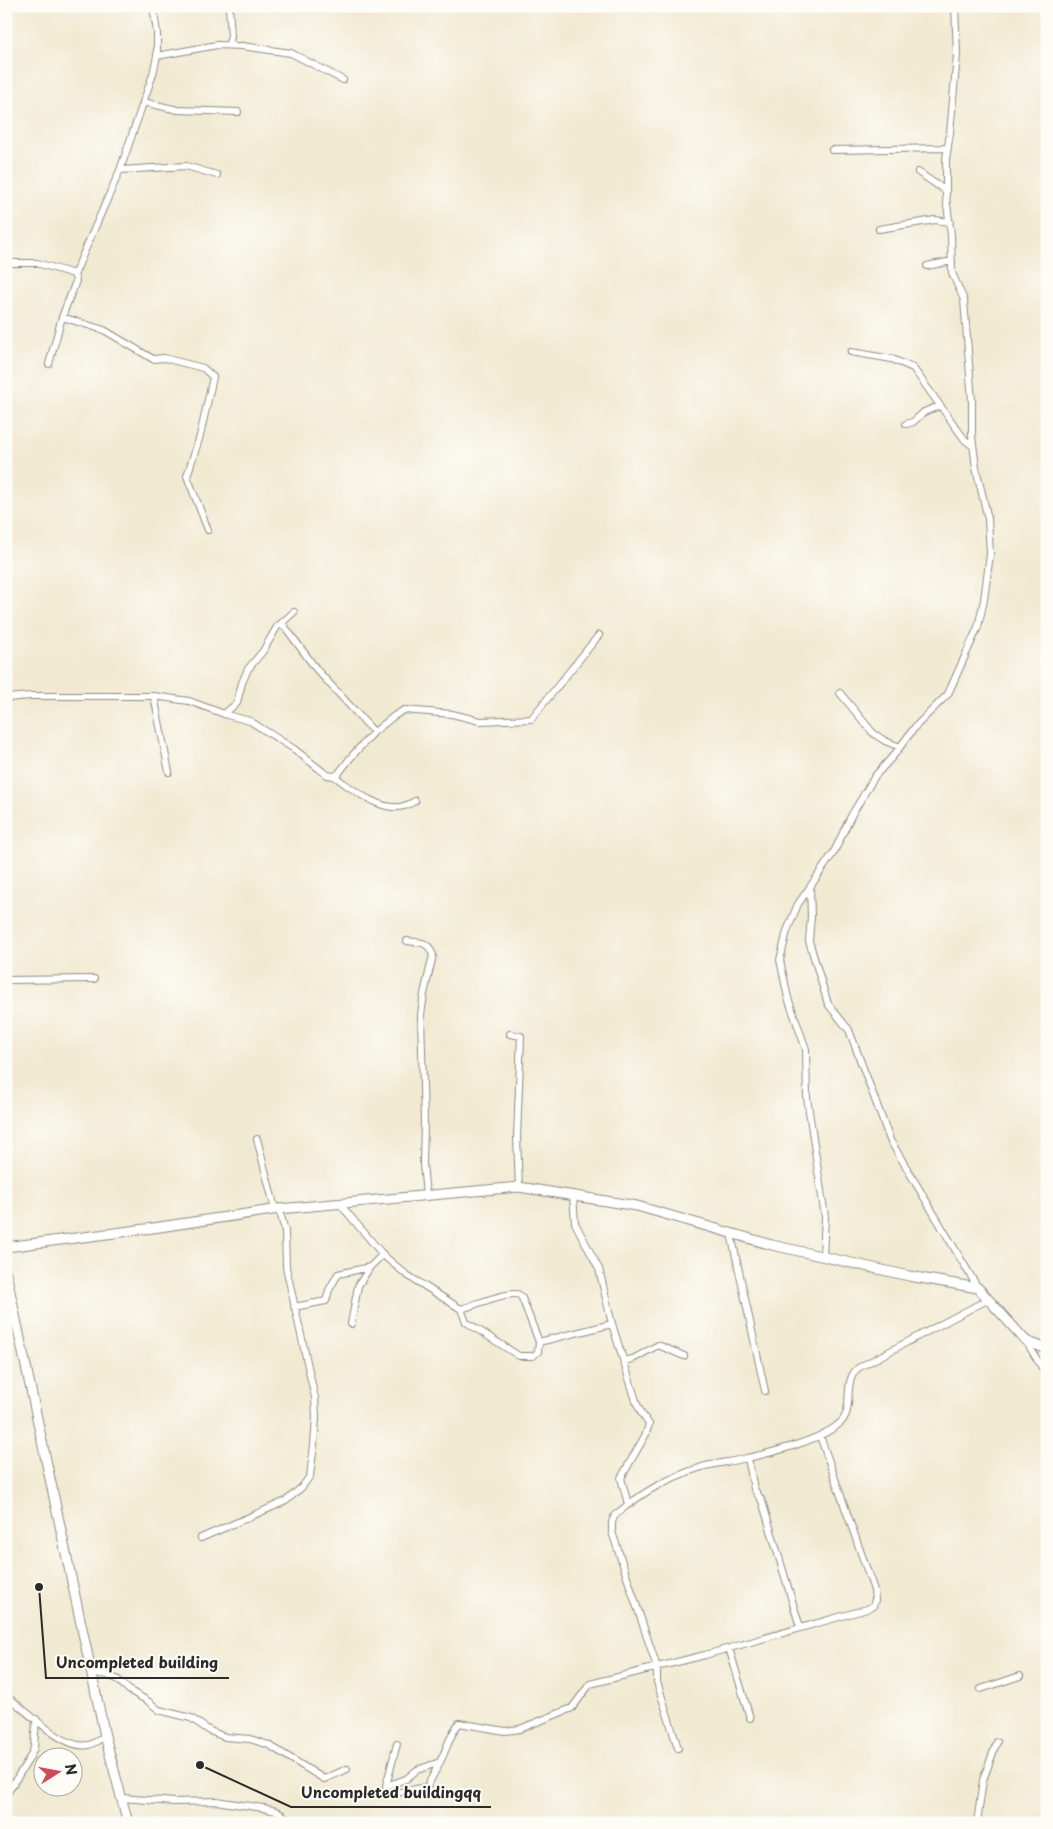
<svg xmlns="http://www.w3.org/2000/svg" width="1053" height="1829" font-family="'Playpen Sans',sans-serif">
  <rect width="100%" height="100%" fill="#fdfcf7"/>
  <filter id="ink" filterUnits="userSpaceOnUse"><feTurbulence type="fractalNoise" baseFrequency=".02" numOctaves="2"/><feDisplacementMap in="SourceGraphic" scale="10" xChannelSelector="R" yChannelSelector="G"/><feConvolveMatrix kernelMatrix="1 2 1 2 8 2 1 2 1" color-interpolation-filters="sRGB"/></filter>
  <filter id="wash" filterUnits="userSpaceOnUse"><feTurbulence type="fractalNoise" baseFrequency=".0096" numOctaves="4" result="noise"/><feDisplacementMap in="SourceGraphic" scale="20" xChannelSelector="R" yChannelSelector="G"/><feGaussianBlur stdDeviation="1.12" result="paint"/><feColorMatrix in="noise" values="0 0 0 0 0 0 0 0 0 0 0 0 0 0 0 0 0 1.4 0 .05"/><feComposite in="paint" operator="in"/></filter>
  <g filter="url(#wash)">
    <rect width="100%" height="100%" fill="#f1ead2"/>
  </g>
  <g filter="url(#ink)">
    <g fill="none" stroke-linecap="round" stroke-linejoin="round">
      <defs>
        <path id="minor" d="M955 6 957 55 950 133 946 159V197L951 235 952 273 964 300 972 401V436L976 468 988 519 990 554 984 600 978 627 948 694 915 727 894 755 875 776 851 816 834 852 810 887 811 916 809 941 828 1004 849 1030 890 1140 978 1288
          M228 45 231 37 229 6
          M157 56 217 45 242 46 291 53 343 80
          M143 102 178 110 238 112
          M832 150 948 148
          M120 170 186 166 217 175
          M918 172 946 191
          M879 229 935 220 950 222
          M6 263H37L74 274 75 273 120 170 153 74 157 56V33L153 6
          M927 266 952 261
          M62 317 104 330 153 359 164 358 203 368 213 377 200 436 187 476 208 530
          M851 352 892 359 913 368 965 440 973 446
          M49 364 62 317 76 281 74 274
          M906 424 913 422 924 412 939 406
          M282 623 317 670 374 732
          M840 693 873 733 885 741 900 747
          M154 696 169 772
          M6 698 31 696H154L189 701 227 715 250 721 294 749 327 775 334 776 338 774 352 756 374 732 394 716 404 710 452 714 480 721 531 719 599 635
          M224 714 237 703 242 683 248 669 263 651 277 627 294 612
          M334 776C351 788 381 813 404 806 408 805 411 803 415 801
          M6 808H9
          M810 887 798 904 787 931 780 960 788 998 806 1049 807 1098 825 1217 823 1257
          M407 941 423 943 429 947 433 955 424 994 421 1015 424 1122 423 1164 426 1195
          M6 980 94 979
          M510 1034 521 1036 517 1137 519 1187
          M257 1139 275 1209 273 1210
          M573 1196 575 1223 599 1269 612 1324 637 1404 641 1413 649 1424 646 1434 621 1478 628 1504
          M339 1203 384 1256 407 1275 461 1309 466 1322 519 1356H533L538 1352 539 1342 612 1324
          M731 1234 765 1391
          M294 1307 326 1301 329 1290 338 1274 370 1267 383 1254
          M461 1309C475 1305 502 1293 515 1294 519 1294 520 1295 522 1298L539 1342
          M351 1324 358 1286 370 1267
          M1026 1341 1047 1376
          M624 1361 633 1359 658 1345 684 1356
          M748 1458 754 1489 762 1501 800 1627
          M201 1538 286 1501 302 1487 310 1476 314 1445 316 1417 315 1398 286 1267 285 1231 279 1209
          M729 1648 750 1718
          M92 1675 104 1674 117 1679 130 1691 148 1701 159 1710 191 1718 210 1731 225 1737 250 1739 269 1745 324 1779 347 1769
          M981 1689 1020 1676
          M6 1696C26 1709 64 1751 88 1745 94 1744 100 1739 105 1736
          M397 1744 386 1786 406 1779 417 1770 440 1762C447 1748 450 1735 459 1723L505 1731 520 1729 572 1708 590 1684 705 1655 867 1609 873 1606 875 1600 874 1590 820 1436
          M678 1748 657 1682V1667L612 1532V1522L615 1515C643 1492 667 1478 702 1467 716 1463 732 1462 747 1458 772 1453 820 1440 839 1424 856 1410 841 1383 858 1368L987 1300
          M383 1791 400 1792 427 1787 440 1762
          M6 1795 29 1759 34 1748 36 1719
          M122 1798 174 1802 216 1801 263 1808 276 1811 292 1821
          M977 1823 983 1780 997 1742"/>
        <path id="tertiary" d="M6 1247 153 1228 279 1209 519 1187 637 1206 772 1245 909 1276 978 1288 1026 1341 1047 1349"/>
        <path id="secondary" d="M6 1273 105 1736 128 1823"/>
      </defs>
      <use href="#minor" stroke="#8e8a7e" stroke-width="8"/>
      <use href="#tertiary" stroke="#8e8a7e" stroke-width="11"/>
      <use href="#secondary" stroke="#8e8a7e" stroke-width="11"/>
      <use href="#minor" stroke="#fff" stroke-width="6"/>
      <use href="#tertiary" stroke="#fff" stroke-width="9"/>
      <use href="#secondary" stroke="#fff" stroke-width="9"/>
    </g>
  </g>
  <path fill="none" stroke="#2b2b2b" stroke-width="2" d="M39 1587L46 1678H229M200 1765L291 1807H491"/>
  <g fill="#2b2b2b" stroke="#fdfcf7" stroke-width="2">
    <circle cx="39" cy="1587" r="5"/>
    <circle cx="200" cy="1765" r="5"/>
  </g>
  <g font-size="15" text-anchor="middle" font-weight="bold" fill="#2b2b2b" stroke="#fdfcf7" stroke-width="4" stroke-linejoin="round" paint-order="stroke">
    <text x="137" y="1668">Uncompleted building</text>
    <text x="391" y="1798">Uncompleted buildingqq</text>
  </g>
  <rect width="1053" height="1829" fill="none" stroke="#fdfcf7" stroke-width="25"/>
  <g transform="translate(58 1772) rotate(79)"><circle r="24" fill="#fdfcf7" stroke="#a9a8a5"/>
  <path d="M0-4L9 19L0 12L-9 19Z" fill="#d1495b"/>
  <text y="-8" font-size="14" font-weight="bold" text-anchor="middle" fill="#2b2b2b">N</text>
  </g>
</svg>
